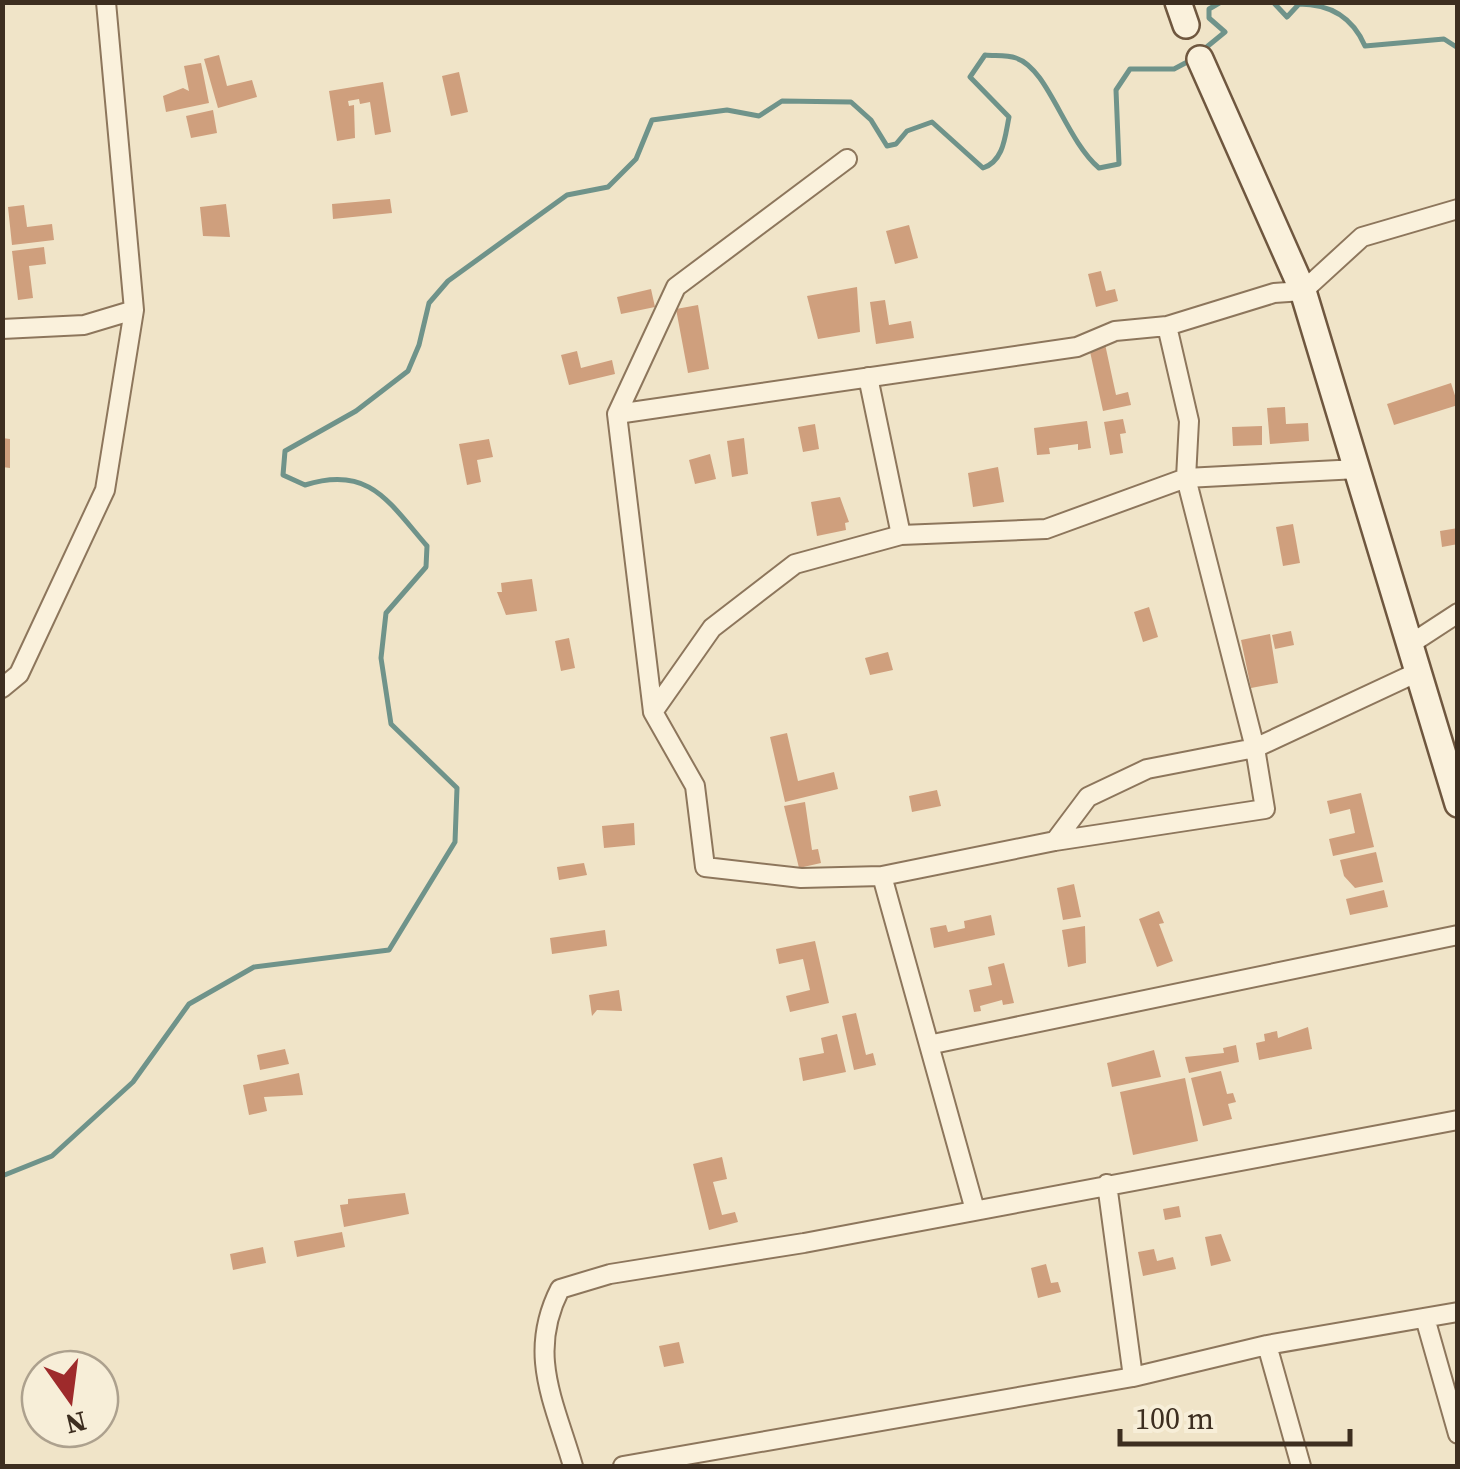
<svg xmlns="http://www.w3.org/2000/svg" width="1460" height="1469" font-family="'Source Serif 4',serif">
  <rect width="100%" height="100%" fill="#f0e4c8"/>
  <g fill="none" stroke-linecap="round" stroke-linejoin="round">
    <path stroke="#6f938a" stroke-width="5" d="M1273 2 1287 17 1299 4C1330 4 1353 18 1365 46L1444 39 1458 48
      M1203 50 1225 32 1209 18V9L1221 2
      M2 1176 52 1156 133 1082 189 1004 254 967 389 950 455 842 457 788 391 724 381 658 386 613 426 567 427 546C388 501 369 465 305 485L283 475 285 451 356 411 408 371 419 345 429 303 448 281 567 195 608 187 636 159 652 120 727 110 759 116 782 101 851 102 871 120 887 146 896 144 907 131 932 122 983 168C1004 161 1005 136 1009 117L970 77 985 55C995 56 1007 55 1016 58 1048 68 1065 139 1099 168L1119 164 1116 90 1130 69H1174L1191 60"/>
  </g>
  <path fill="#cf9f7d" d="M219 55 227 86 252 80 257 97 218 108 204 59Z
    M201 63 209 103 166 112 163 96 183 88 189 91 184 66Z
    M459 72 468 112 451 116 442 76Z
    M383 82 391 132 375 135 370 102 360 104 359 99 348 101 349 106 354 105 355 138 337 141 329 91Z
    M213 110 217 133 191 138 186 116Z
    M390 199 392 213 333 219 332 204Z
    M226 204 230 237 203 236 200 207Z
    M24 205 27 227 52 224 54 240 12 245 8 207Z
    M909 225 918 258 895 264 886 231Z
    M44 247 46 264 29 266 33 298 18 300 12 251Z
    M1101 271 1106 291 1115 289 1118 301 1096 307 1088 274Z
    M857 287 860 332 818 339 807 296Z
    M651 289 655 307 621 314 617 297Z
    M885 300 889 325 911 321 914 338 876 344 870 302Z
    M698 305 709 369 688 373 676 309Z
    M1105 344 1116 395 1128 392 1131 405 1103 411 1089 347Z
    M577 351 581 368 612 360 615 374 569 385 561 355Z
    M1451 383 1458 405 1394 425 1387 404Z
    M1285 407 1286 424 1308 423 1309 441 1270 444 1267 408Z
    M1123 419 1126 433 1120 434 1123 453 1110 455 1104 422Z
    M1087 421 1091 448 1078 450V444L1049 448 1050 454 1037 455 1034 428Z
    M815 424 819 449 803 452 798 427Z
    M1262 426V445L1233 446 1232 427Z
    M2 438 10 439V468L2 467Z
    M744 438 748 474 732 477 727 441Z
    M489 439 493 457 477 460 481 482 467 485 459 444Z
    M710 454 716 479 695 484 689 460Z
    M998 467 1004 502 973 507 968 473Z
    M840 497 849 522 845 523 846 530 817 536 811 502Z
    M1293 524 1300 563 1283 566 1276 527Z
    M1458 528V544L1442 547 1440 531Z
    M532 579 537 611 506 615 497 592H502L501 583Z
    M1149 607 1158 637 1143 642 1134 612Z
    M1291 631 1294 645 1275 649 1272 635Z
    M1270 634 1278 683 1251 688 1241 640Z
    M569 638 575 668 561 671 555 641Z
    M888 652 893 670 870 675 865 658Z
    M787 733 798 781 834 772 838 789 785 802 770 737Z
    M937 790 941 806 912 812 909 796Z
    M1361 793 1374 847 1333 856 1329 839 1355 833 1350 809 1330 814 1327 801Z
    M805 802 812 850 818 849 821 863 799 868 784 806Z
    M634 823 635 845 604 848 602 826Z
    M1376 852 1383 882 1355 888 1344 876 1340 860Z
    M584 863 587 875 559 880 557 867Z
    M1074 884 1081 917 1063 920 1057 888Z
    M1384 890 1388 907 1350 915 1346 899Z
    M1159 911 1164 923 1159 924 1173 961 1157 967 1139 919Z
    M991 915 995 935 934 948 930 928 946 925 948 932 965 928 964 921Z
    M1085 926 1086 963 1068 967 1062 930Z
    M605 930 607 946 552 954 550 938Z
    M815 941 829 1003 790 1012 786 996 810 990 803 959 779 964 776 949Z
    M1004 963 1014 1003 1003 1005 1002 1000 980 1006 981 1011 974 1012 969 990 992 985 988 967Z
    M619 990 622 1011 597 1010 592 1016 589 995Z
    M856 1013 866 1055 873 1053 876 1065 854 1070 842 1016Z
    M1308 1027 1312 1049 1259 1060 1256 1043 1265 1041 1264 1034 1277 1031 1278 1038Z
    M837 1034 846 1072 803 1081 799 1058 824 1053 821 1038Z
    M1236 1045 1239 1062 1189 1073 1185 1057 1224 1053 1223 1048Z
    M285 1049 289 1064 260 1070 257 1055Z
    M1154 1050 1161 1077 1112 1087 1107 1063Z
    M1221 1071 1227 1094 1233 1093 1236 1102 1228 1104 1232 1119 1203 1126 1191 1078Z
    M299 1073 303 1095 264 1097 267 1111 249 1115 243 1085Z
    M1185 1078 1198 1141 1133 1155 1120 1092Z
    M722 1157 727 1179 713 1182 722 1215 735 1212 738 1222 709 1230 693 1164Z
    M405 1193 409 1214 344 1227 340 1205 348 1204V1199Z
    M1179 1206 1181 1217 1165 1220 1163 1209Z
    M342 1232 345 1247 297 1257 294 1241Z
    M1221 1234 1231 1261 1211 1266 1205 1237Z
    M263 1247 266 1263 233 1270 230 1254Z
    M1154 1249 1157 1261 1173 1257 1176 1269 1143 1276 1138 1252Z
    M1046 1264 1051 1283 1058 1282 1061 1292 1038 1298 1031 1268Z
    M679 1342 684 1363 664 1367 659 1346Z"/>
  <g fill="none" stroke-linecap="round" stroke-linejoin="round">
    <defs>
      <path id="street" d="M2 329 84 325 134 310
        M868 377 901 535
        M617 414 1077 347 1115 331 1167 326 1274 293 1303 291 1362 237 1458 209
        M1412 643 1458 613
        M2 688 19 674 105 490 134 310 106 2
        M653 712 617 414 676 287 847 159
        M1055 841 1088 797 1147 769 1255 748 1186 478 1189 421 1167 326
        M882 876 1055 841 1265 809 1255 748 1420 671
        M933 1044 1458 935
        M1107 1184 1133 1377
        M975 1210 882 876 801 878 705 867 695 786 653 712 712 628 795 564 901 535 1046 529 1186 478 1358 469
        M1425 1318 1458 1434
        M1267 1345 1301 1466
        M573 1466C554 1401 527 1354 560 1289L610 1274 804 1243 1458 1120
        M623 1466 1133 1377 1267 1345 1458 1312"/>
      <path id="secondary" d="M1178 2 1186 25
        M1200 59 1303 291 1458 804"/>
    </defs>
    <use href="#street" stroke="#8d765c" stroke-width="22"/>
    <use href="#secondary" stroke="#6f573f" stroke-width="30"/>
    <use href="#street" stroke="#faf1dc" stroke-width="18"/>
    <use href="#secondary" stroke="#faf1dc" stroke-width="25"/>
  </g>
  <rect width="1460" height="1469" fill="none" stroke="#3d2e20" stroke-width="10"/>
  <g transform="translate(70 1399) rotate(166)"><circle r="48" fill="#f7eed8" stroke="#ada18e" stroke-width="2.5"/>
  <path d="M0-8L18 38L0 25L-18 38Z" fill="#9e2a2b"/>
  <text y="-15" font-size="28" font-weight="bold" text-anchor="middle" fill="#3d2e20">N</text>
  </g>
  <path d="M1120 1429v15h230v-15" fill="none" stroke="#3d2e20" stroke-width="5"/>
  <text x="1135" y="1429" font-size="30" fill="#3d2e20" stroke="#f7eed8" stroke-width="8" paint-order="stroke">100 m</text>
</svg>
